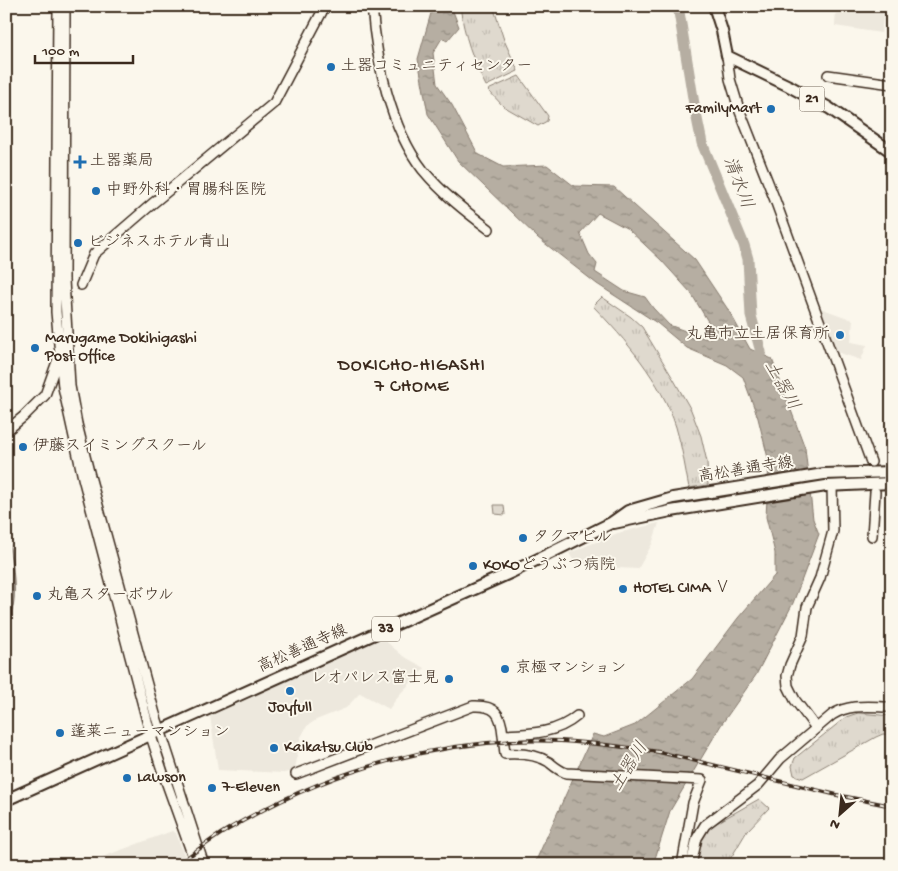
<svg xmlns="http://www.w3.org/2000/svg" width="898" height="871" font-family="'Gochi Hand','Klee One',sans-serif">
  <defs>
    <pattern id="grass-tufts" width="24" height="20" patternUnits="userSpaceOnUse" patternTransform="scale(1.25)"><rect width="24" height="20" fill="#dfd9ce"/><path d="M3 7l-1-3M5 7V3M7 7l1-3M15 17l-1-3M17 17v-4M19 17l1-3" fill="none" stroke="#c0bab0"/></pattern>
    <pattern id="water-ripples" width="26" height="14" patternUnits="userSpaceOnUse" patternTransform="scale(1.25)"><rect width="26" height="14" fill="#b6aea2"/><path d="M2 4q2-2 4 0t4 0M15 11q2-2 4 0t4 0" fill="none" stroke="#958e83"/></pattern>
  </defs>
  <rect width="100%" height="100%" fill="#fbf7ec"/>
  <filter id="ink" filterUnits="userSpaceOnUse"><feTurbulence type="fractalNoise" baseFrequency=".02" numOctaves="2"/><feDisplacementMap in="SourceGraphic" scale="10" xChannelSelector="R" yChannelSelector="G"/><feConvolveMatrix kernelMatrix="1 2 1 2 8 2 1 2 1" color-interpolation-filters="sRGB"/></filter>
  <g filter="url(#ink)">
    <path fill="#ede8dd" d="M836 6H885L881 33 835 26Z
      M823 309 853 320 851 342 867 345 861 360 834 351 820 312Z
      M659 523 652 544 638 569 598 567 575 563 569 553 618 533Z
      M382 638 403 656 425 668 399 695 389 709 360 693 346 708 316 720 307 726 300 739 295 770 284 773 218 770 210 716Z
      M172 831 176 833 188 865H81Z"/>
    <path fill="url(#grass-tufts)" stroke="#8d8276" d="M460 6H493L504 40 518 71 486 86C473 61 464 35 460 6Z
      M519 76 548 116 547 121 538 126 503 106 488 90Z
      M602 297 631 317 642 327 674 380 691 410 701 436 707 462 708 485 689 488C685 467 682 447 676 427 662 382 625 339 593 306Z
      M494 505H504L505 515 495 514Z
      M858 713 892 716V735L883 734 876 737 803 778 794 775 792 766 795 758 846 717Z
      M759 799 769 808 747 831 729 861V865H695L703 833 713 825Z"/>
    <path fill="url(#water-ripples)" stroke="#85796d" fill-rule="evenodd" d="M433 6H451L459 27 447 41 442 38 433 53 437 84 452 105 478 154 503 167 547 165 574 186 614 187 695 260 729 311 750 349 772 359 805 448 813 519 819 534 793 603 756 675 721 725 670 811 653 865H534L593 734 604 737 635 725 692 679 738 618 775 575V553L766 517 769 462 758 418 743 377 727 365 687 348 657 323 597 284 538 238 458 161 428 114 418 59ZM598 213 628 229 661 260 691 293 716 335 707 339 669 325 653 308 645 297 624 291 595 272 597 264 589 254 580 233Z"/>
    <g fill="none" stroke-linecap="round" stroke-linejoin="round">
      <path stroke="#85796d" stroke-width="2" d="M6 532C11 549 16 587 13 604 12 610 9 616 6 622"/>
      <path stroke="#b6aea2" stroke-width="11" d="M678 6 694 104 702 143 744 245 748 259 751 316 761 352 748 363"/>
      <defs>
        <path id="minor" d="M58 6 56 312 63 387 83 478 151 736 163 773 196 865
          M65 6 64 280 70 386 77 424 90 476 155 714 204 865
          M372 6C376 59 390 128 423 170 442 193 465 211 489 229
          M727 56 730 79 739 109 775 200 871 462
          M828 75 892 84
          M81 285 94 254 152 204 274 103 325 6
          M6 431 23 417 45 395 58 359
          M872 536 875 492
          M577 716C556 734 529 734 503 735L505 754C520 753 536 754 549 762 555 767 558 770 566 773L702 780 693 803 682 865
          M816 728 795 700 788 686 787 676 790 665 803 636 807 607 820 578 833 531 832 486
          M296 774 473 706C495 705 501 713 503 735
          M691 865 697 838 705 825 758 785 780 759 832 715C850 703 871 707 892 707"/>
        <path id="major" d="M714 6 722 31 727 56 789 86 829 108 892 152
          M614 523 671 511 826 486 892 483
          M6 800 512 572 611 523 628 511 673 498 824 474 892 472"/>
      </defs>
      <use href="#minor" stroke="#3b2a1e" stroke-width="12"/>
      <use href="#major" stroke="#3b2a1e" stroke-width="14"/>
      <use href="#minor" stroke="#fbf7ec" stroke-width="9"/>
      <use href="#major" stroke="#fbf7ec" stroke-width="10"/>
      <defs>
        <path id="rail" d="M177 865C194 853 210 840 227 830 327 770 444 736 561 741 594 743 626 747 659 752L837 795 892 806"/>
      </defs>
      <use href="#rail" stroke="#3b2a1e" stroke-width="4"/>
      <use href="#rail" stroke="#fbf7ec" stroke-width="2" stroke-dasharray="5.5" stroke-linecap="butt"/>
    </g>
  </g>
  <g fill="#1f6fb2" stroke="#fbf7ec" stroke-width="2">
    <circle cx="331" cy="67" r="5"/>
    <circle cx="771" cy="109" r="5"/>
    <path d="M77.5 154.5h5v5h5v5h-5v5h-5v-5h-5v-5h5z"/>
    <circle cx="96" cy="191" r="5"/>
    <circle cx="78" cy="243" r="5"/>
    <circle cx="840" cy="335" r="5"/>
    <circle cx="35" cy="348" r="5"/>
    <circle cx="23" cy="447" r="5"/>
    <circle cx="523" cy="538" r="5"/>
    <circle cx="473" cy="566" r="5"/>
    <circle cx="623" cy="589" r="5"/>
    <circle cx="37" cy="596" r="5"/>
    <circle cx="505" cy="669" r="5"/>
    <circle cx="449" cy="679" r="5"/>
    <circle cx="290" cy="691" r="5"/>
    <circle cx="60" cy="733" r="5"/>
    <circle cx="274" cy="748" r="5"/>
    <circle cx="127" cy="778" r="5"/>
    <circle cx="212" cy="788" r="5"/>
  </g>
  <g text-anchor="middle" dominant-baseline="central" stroke-width="4" stroke-linejoin="round" paint-order="stroke">
    <g fill="#fbf7ec" stroke="#75685c" stroke-width="1">
      <rect x="799.5" y="86.5" width="25" height="25" rx="4"/>
      <rect x="372" y="616.5" width="28" height="25" rx="4"/>
    </g>
    <g font-size="15" font-weight="bold" fill="#3b2a1e">
      <text x="812" y="99">21</text>
      <text x="386" y="629">33</text>
    </g>
    <g font-size="16" fill="#3b2a1e" stroke="#fbf7ec" text-anchor="start">
      <text x="341" y="67">土器コミュニティセンター</text>
      <text x="761" y="109" text-anchor="end">FamilyMart</text>
      <text x="90" y="162">土器薬局</text>
      <text x="106" y="191">中野外科・胃腸科医院</text>
      <text x="88" y="243">ビジネスホテル青山</text>
      <text x="830" y="335" text-anchor="end">丸亀市立土居保育所</text>
      <text x="45" y="339">Marugame Dokihigashi<tspan x="45" dy="18">Post Office</tspan></text>
      <text x="33" y="447">伊藤スイミングスクール</text>
      <text x="533" y="538">タクマビル</text>
      <text x="483" y="566">KOKOどうぶつ病院</text>
      <text x="633" y="589">HOTEL CIMA Ⅴ</text>
      <text x="47" y="596">丸亀スターボウル</text>
      <text x="515" y="669">京極マンション</text>
      <text x="439" y="679" text-anchor="end">レオパレス富士見</text>
      <text x="290" y="708" text-anchor="middle">Joyfull</text>
      <text x="70" y="733">蓬莱ニューマンション</text>
      <text x="284" y="748">Kaikatsu Club</text>
      <text x="137" y="778">Lawson</text>
      <text x="222" y="788">7-Eleven</text>
    </g>
    <g font-size="16" fill="#3b2a1e" stroke="#fbf7ec">
      <text transform="translate(746 471) rotate(-9)">高松善通寺線</text>
      <text transform="translate(303 650) rotate(-24)">高松善通寺線</text>
    </g>
    <g font-size="18" font-style="italic" fill="#605246" stroke="#fbf7ec">
      <text transform="translate(737 183) rotate(69)">清水川</text>
      <text transform="translate(781 386) rotate(61)">土器川</text>
      <text transform="translate(630 767) rotate(-58)">土器川</text>
    </g>
    <g font-size="18" letter-spacing="1" fill="#3b2a1e" stroke="#fbf7ec">
      <text x="412" y="366">DOKICHO-HIGASHI<tspan x="412" dy="21">7 CHOME</tspan></text>
    </g>
  </g>
  <rect width="898" height="871" fill="none" stroke="#fbf7ec" stroke-width="25"/>
  <rect x="12" y="12" width="873" height="846" fill="none" stroke="#3b2a1e" stroke-width="2" filter="url(#ink)"/>
  <g transform="translate(840 814) rotate(207)" stroke="#fbf7ec" stroke-width="4" paint-order="stroke">
  <path d="M0-4L9 19L0 12L-9 19Z" fill="#3b2a1e"/>
  <text y="-8" font-size="14" font-weight="bold" text-anchor="middle" fill="#3b2a1e">N</text>
  </g>
  <path d="M35 55v8h98v-8" fill="none" stroke="#3b2a1e" stroke-width="2.5"/>
  <text x="42" y="55" font-size="15" fill="#3b2a1e" stroke="#fbf7ec" stroke-width="4" paint-order="stroke">100 m</text>
</svg>
